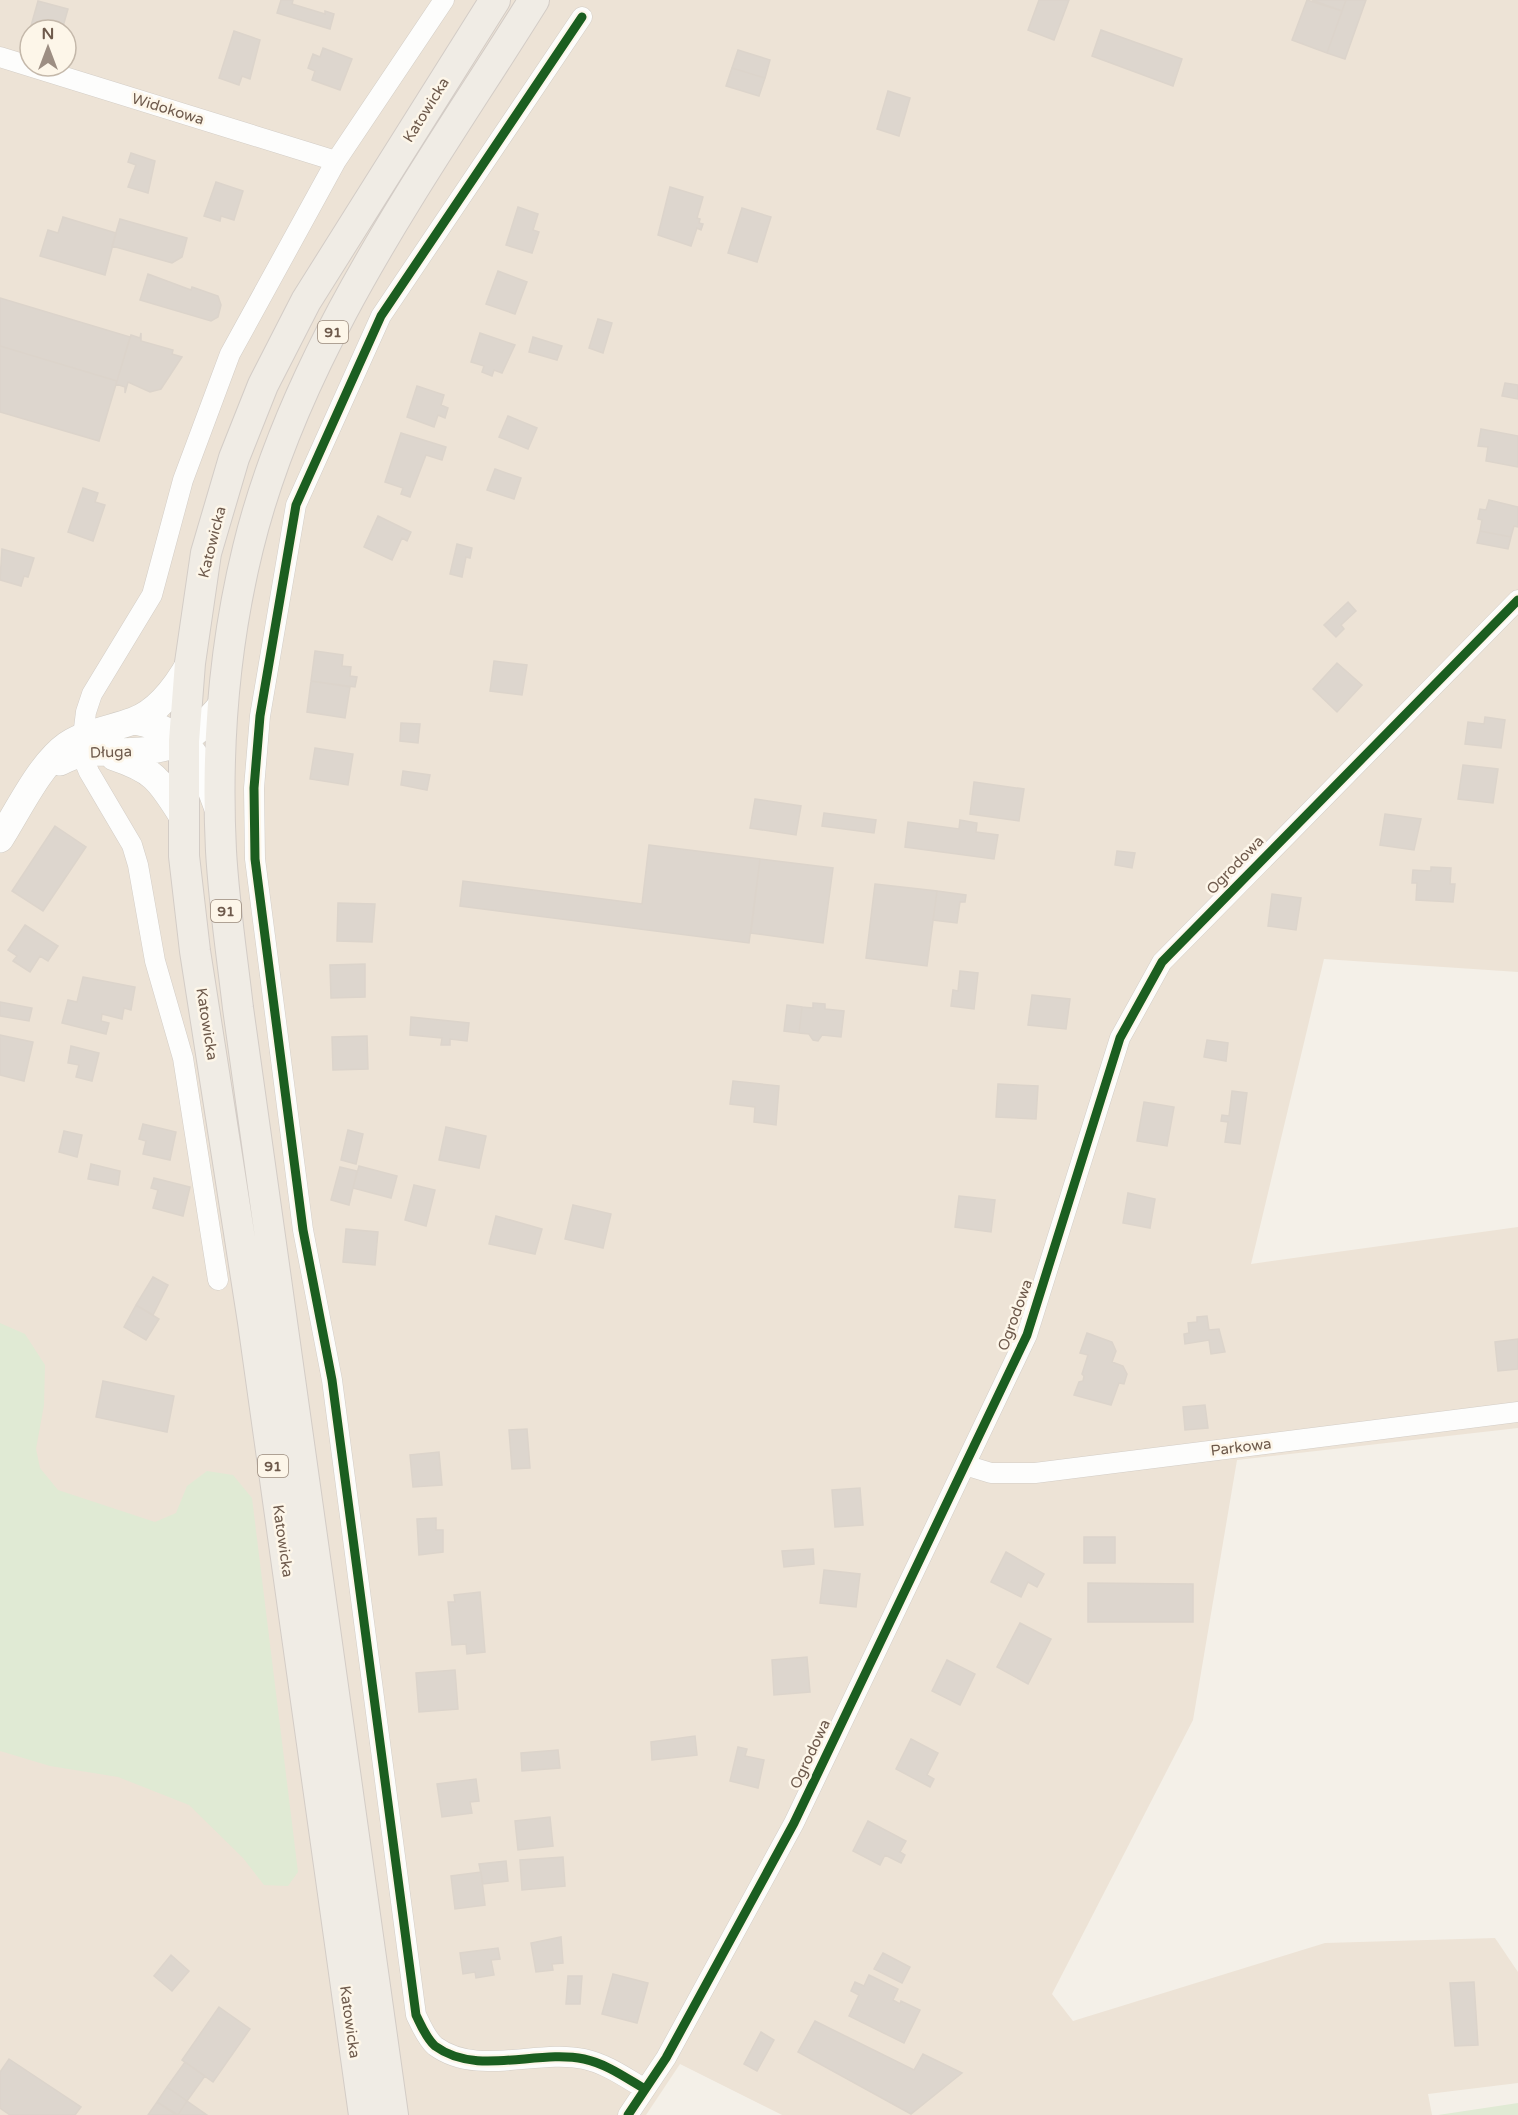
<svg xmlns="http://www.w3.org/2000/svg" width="1518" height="2115" font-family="'Varela Round',sans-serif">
  <rect width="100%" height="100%" fill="#f4f0e8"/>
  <path fill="#ede3d6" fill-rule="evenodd" d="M0 0H1518V972L1324 959 1251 1264 1518 1227V1428L1237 1460 1193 1720 1052 1994 1073 2021 1325 1943 1495 1938 1518 1972V2083L1428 2094 1432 2115H782L680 2064 646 2115H0ZM30 30H66V66H30Z"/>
  <path fill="#e0ead4" d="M0 1323 25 1334 45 1365 44 1405 36 1449 40 1468 58 1490 155 1522 176 1513 187 1486 207 1471 233 1475 252 1498 298 1872 288 1886 264 1885 243 1858 189 1805 118 1777 50 1766 0 1751Z
    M1518 2103V2115H1438Z"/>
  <path fill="#ddd6ce" stroke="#dcd4cb" stroke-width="1.5" d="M281 0H293L292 4 325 14V11L334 14 330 29 277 13Z
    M1039 0H1069L1054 40 1028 30Z
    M1307 0 1342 11 1327 53 1292 40Z
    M1312 0H1346L1342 11Z
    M1346 0H1366L1345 59 1327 53Z
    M38 1 68 9 62 30H30L29 33Z
    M1101 30 1182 59 1173 86 1092 56Z
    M234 31 260 40 250 79 242 76 239 85 219 78Z
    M323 48 352 59 340 90 312 80 315 71 308 68 313 54 320 57Z
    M738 50 770 60 765 78 732 68Z
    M732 68 765 78 759 96 726 86Z
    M888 91 910 98 899 136 877 129Z
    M131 153 155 161 148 193 128 187 136 165 128 162Z
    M216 182 243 191 234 220 221 216 220 221 204 216Z
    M670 187 703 197 697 218 700 219 699 223 703 224 701 230 697 228 691 246 658 235Z
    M518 207 538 214 533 230 539 232 532 253 506 245Z
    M742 208 771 217 757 262 728 253Z
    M63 217 116 233 105 275 40 256 48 230 58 233Z
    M120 219 187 238 182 257 172 263 112 246Z
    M498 271 527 282 515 314 486 304Z
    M148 274 191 290 192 287 218 296 221 305 218 317 211 321 140 300Z
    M0 298 130 337 117 381 0 346Z
    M598 319 612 323 603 353 589 348Z
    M141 333V341L173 350 172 354 182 357 161 389 150 392 128 382 125 393V387L116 384 131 335 140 338Z
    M480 333 515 345 502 373 494 370 492 376 482 372 484 366 471 362Z
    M533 337 562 346 557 360 529 352Z
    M0 346 117 381 99 441 0 412Z
    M1505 383 1518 385V399L1502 396Z
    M417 386 444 395 441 405 448 408 445 418 438 415 434 427 407 417Z
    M508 416 537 428 528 449 499 437Z
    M1481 429 1518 436V467L1486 461 1488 447 1478 446Z
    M401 433 446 447 442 460 426 455 410 497 401 494 403 488 385 482Z
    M495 469 521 478 514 499 487 490Z
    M83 488 98 493 95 502 105 505 93 541 68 532Z
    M1489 500 1518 507V527L1514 526 1511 537 1480 531 1482 520 1478 519 1480 509 1486 510Z
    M378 516 411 532 407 541 402 538 392 560 364 547Z
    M1480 531 1511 537 1508 549 1477 543Z
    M457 544 472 548 470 558 466 557 462 577 450 574Z
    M2 549 34 558 28 577 24 576 21 586 0 580Z
    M1348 602 1356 611 1341 625 1344 629 1336 637 1324 625Z
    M315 651 343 655 342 666 351 667 350 676 357 677 355 687 311 681Z
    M494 661 527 665 522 695 490 691Z
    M1337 663 1362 685 1337 712 1313 689Z
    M311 681 350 687 345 718 307 712Z
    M1485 717 1505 720 1501 748 1465 744 1468 722 1484 724Z
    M401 723 420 724 418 743 400 741Z
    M315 748 353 754 348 785 310 779Z
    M1463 765 1498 769 1493 803 1458 799Z
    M403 771 430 775 427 790 401 785Z
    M974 782 1024 789 1019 821 970 814Z
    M755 799 801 806 796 835 750 828Z
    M824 813 876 820 874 833 822 826Z
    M1385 814 1421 819 1414 850 1380 845Z
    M960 820 977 823 976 832 998 835 994 859 905 847 908 822 959 829Z
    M55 826 86 847 43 911 12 891Z
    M649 845 760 859 749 943 460 906 463 881 642 904Z
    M1117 851 1135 853 1132 868 1115 865Z
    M760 859 833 868 823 943 751 933Z
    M1431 867 1451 868 1450 884H1455L1453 902 1416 900 1417 883H1412L1413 870 1431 871Z
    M875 884 937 891 927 966 866 958Z
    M937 891 966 895 965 902H960L957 923 933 920Z
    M1272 894 1301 898 1296 930 1268 926Z
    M338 903 375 904 372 942 337 941Z
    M25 925 58 946 48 961 40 956 30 972 13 961 17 956 8 950Z
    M365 964V997L331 998 330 965Z
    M960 971 978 973 974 1009 951 1006 953 990 958 991Z
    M83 977 135 987 131 1010 124 1008 122 1019 102 1014 101 1021 109 1023 106 1034 62 1023 68 1000 77 1002Z
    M1032 995 1070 999 1066 1029 1028 1025Z
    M0 1002 32 1008 29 1021 0 1016Z
    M813 1003 825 1004V1009L844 1011 841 1037 822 1035 818 1041 813 1040 809 1034 799 1033 802 1007 813 1008Z
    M787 1005 802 1007 799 1033 784 1031Z
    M411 1017 469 1023 467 1041 450 1039V1045H441L442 1038 410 1035Z
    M0 1035 33 1042 24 1081 0 1075Z
    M367 1036 368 1069 333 1070 332 1037Z
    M1207 1040 1228 1043 1226 1061 1204 1057Z
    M71 1046 99 1053 92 1081 76 1077 79 1065 68 1063Z
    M733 1081 779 1086 776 1125 754 1122 755 1107 730 1104Z
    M998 1084 1038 1086 1036 1119 996 1117Z
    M1232 1091 1247 1093 1240 1144 1225 1142 1228 1122 1221 1121 1222 1115 1229 1116Z
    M1144 1102 1174 1107 1167 1146 1137 1141Z
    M143 1124 176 1132 170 1160 143 1154 146 1141 139 1139Z
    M446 1127 486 1136 479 1168 439 1160Z
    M348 1130 363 1134 356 1164 341 1160Z
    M64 1131 82 1135 77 1157 59 1152Z
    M91 1164 120 1171 118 1185 88 1179Z
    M359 1166 397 1176 391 1198 353 1188Z
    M340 1167 357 1171 349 1205 331 1200Z
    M154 1178 190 1187 183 1216 153 1208 158 1190 151 1188Z
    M414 1185 435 1190 426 1226 405 1220Z
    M1128 1193 1155 1199 1150 1228 1123 1223Z
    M959 1196 995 1200 991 1232 955 1227Z
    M573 1205 611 1214 603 1248 565 1239Z
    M496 1216 542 1229 535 1254 489 1244Z
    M346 1229 378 1232 375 1265 343 1262Z
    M153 1277 168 1285 153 1315 136 1305Z
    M136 1305 159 1319 146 1340 124 1327Z
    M1207 1316 1209 1330 1219 1329 1225 1352 1211 1354 1209 1340 1185 1344 1184 1334 1189 1333 1188 1323 1197 1322V1317Z
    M1087 1333 1112 1342 1116 1351 1112 1362 1123 1366 1127 1374 1124 1384 1119 1383 1111 1405 1074 1395 1079 1382 1083 1381 1084 1376 1082 1374 1088 1355 1080 1353Z
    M1518 1339V1369L1498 1371 1495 1342Z
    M103 1381 174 1396 167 1432 96 1417Z
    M1205 1405 1208 1428 1185 1430 1183 1407Z
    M527 1429 530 1468 512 1469 509 1430Z
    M439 1452 442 1485 413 1487 410 1455Z
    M860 1488 863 1525 835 1527 832 1490Z
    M436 1518V1530H443V1552L419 1555 417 1519Z
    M1084 1537H1115V1563H1084Z
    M813 1549 814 1564 784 1567 782 1551Z
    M1006 1552 1044 1574 1037 1587 1028 1582 1021 1597 991 1582Z
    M824 1570 860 1574 856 1607 820 1603Z
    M1088 1583 1193 1584V1622H1088Z
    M480 1592 485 1652 467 1654 466 1644 452 1645 448 1602H455L454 1595Z
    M1020 1623 1051 1639 1028 1684 997 1667Z
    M807 1657 810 1692 774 1695 772 1660Z
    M947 1660 975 1674 960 1705 932 1691Z
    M455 1670 458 1709 419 1712 416 1673Z
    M695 1736 697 1755 652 1760 651 1742Z
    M911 1739 938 1753 927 1775 934 1779 930 1787 896 1769Z
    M738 1747 747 1749 745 1756 764 1760 758 1788 730 1781Z
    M558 1750 560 1768 522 1771 521 1753Z
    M476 1779 479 1801 470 1802 472 1813 442 1817 437 1784Z
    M550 1817 553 1846 518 1850 515 1821Z
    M868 1821 906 1841 900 1852 905 1855 901 1863 885 1855 880 1865 853 1851Z
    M563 1857 565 1886 522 1890 520 1860Z
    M506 1861 508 1881 483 1884 479 1864Z
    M481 1872 485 1905 455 1909 451 1876Z
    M561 1937 563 1963 552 1964 553 1970 536 1972 531 1943Z
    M498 1948 500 1959 491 1960 494 1975 476 1978 475 1972 463 1974 460 1953Z
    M883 1953 910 1967 902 1983 874 1969Z
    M171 1955 189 1971 172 1991 154 1976Z
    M613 1974 648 1983 637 2023 602 2014Z
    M869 1975 898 1989 893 2000 900 2004 901 2001 920 2010 904 2043 849 2016 859 1995 851 1991 855 1982 864 1986Z
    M568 1976H582L580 2004H566Z
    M1474 1982 1478 2045 1455 2046 1450 1983Z
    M219 2007 250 2029 213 2082 182 2060Z
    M815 2021 914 2070 923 2054 962 2073 911 2114 798 2052Z
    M761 2032 774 2040 757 2071 744 2064Z
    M9 2059 81 2107 75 2115H10L0 2108V2072Z
    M185 2062 205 2076 187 2101 167 2087Z
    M167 2087 187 2101 178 2115 157 2102Z
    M187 2101 207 2115H178Z
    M157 2102 176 2115H148Z"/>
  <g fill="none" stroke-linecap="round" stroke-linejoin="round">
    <defs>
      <path id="street" d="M582 17 381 316 296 505 260 716 254 788 255 859 303 1230 332 1380 416 2015C421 2025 426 2038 435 2046 477 2077 537 2049 584 2059 607 2064 626 2078 645 2089
        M0 57 336 161
        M218 1280 183 1058 155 961 138 865 132 845 89 772 81 753 86 712 92 694 152 595 183 480 230 354 336 161 444 0
        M965 1465 991 1473H1035L1518 1412
        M628 2115 666 2058 794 1823 1027 1335 1120 1038 1162 962 1518 600"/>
      <path id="secondary" d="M135 721C190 732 199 756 217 806
        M114 757C156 771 160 781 183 817
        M60 762C76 753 92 752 110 752 170 751 185 749 224 702
        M0 839C18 811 40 764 67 745 87 732 111 729 133 721 159 712 177 686 190 663"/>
      <path id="primary" d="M364 2115 253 1322 195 951 184 856V741L190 663 206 553 234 458 263 385 306 301 495 0
        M393 2115 238 1008C232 956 224 904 221 851 216 751 224 646 248 548 297 347 426 173 534 0"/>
    </defs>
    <use href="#street" stroke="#d3cdc6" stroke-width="21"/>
    <use href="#secondary" stroke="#d1ccc4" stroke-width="28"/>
    <use href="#primary" stroke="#d3ccc6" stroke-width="32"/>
    <use href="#street" stroke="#fdfdfc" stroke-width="20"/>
    <use href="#secondary" stroke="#fdfdfc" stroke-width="27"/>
    <use href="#primary" stroke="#f0ece5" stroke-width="30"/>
    <defs>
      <path id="cycleway" d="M582 17 381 316 296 505 260 716 254 788 255 859 303 1230 332 1380 416 2015C421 2025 426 2038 435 2046 477 2077 537 2049 584 2059 607 2064 626 2078 645 2089
        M628 2115 666 2058 794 1823 1027 1335 1120 1038 1162 962 1518 600"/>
    </defs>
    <use href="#cycleway" stroke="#fdf6e9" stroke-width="13"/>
    <use href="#cycleway" stroke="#1b5e20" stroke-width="9"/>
  </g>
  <g text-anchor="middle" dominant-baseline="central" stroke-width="5" stroke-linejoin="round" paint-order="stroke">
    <g fill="#fdf6e9" stroke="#99897b" stroke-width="1.5">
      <rect x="318" y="321" width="30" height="22" rx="4.5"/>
      <rect x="211" y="900" width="30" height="22" rx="4.5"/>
      <rect x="258" y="1455" width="30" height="22" rx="4.5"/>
    </g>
    <g font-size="14" font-weight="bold" fill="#6e5a4c">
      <text x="333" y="332">91</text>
      <text x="226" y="911">91</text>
      <text x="273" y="1466">91</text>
    </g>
    <g font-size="15" fill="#6e5a4c" stroke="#fdf6e9">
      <text transform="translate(168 109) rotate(17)">Widokowa</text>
      <text transform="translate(426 110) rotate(-58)">Katowicka</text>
      <text transform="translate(212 542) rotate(-76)">Katowicka</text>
      <text transform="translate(111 752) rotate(-2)">Długa</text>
      <text transform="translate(1235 865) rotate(-46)">Ogrodowa</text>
      <text transform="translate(207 1024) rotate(81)">Katowicka</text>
      <text transform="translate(1015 1315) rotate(-70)">Ogrodowa</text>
      <text transform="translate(1241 1447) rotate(-7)">Parkowa</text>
      <text transform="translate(283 1541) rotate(82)">Katowicka</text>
      <text transform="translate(810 1754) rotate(-65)">Ogrodowa</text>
      <text transform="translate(350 2022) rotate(82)">Katowicka</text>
    </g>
  </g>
  <g transform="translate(48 48)"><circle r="28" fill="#fdf6e9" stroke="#c4b8aa" stroke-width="1.5"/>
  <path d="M0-4.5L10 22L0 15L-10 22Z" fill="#9d8e83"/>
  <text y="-9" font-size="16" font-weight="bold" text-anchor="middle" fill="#6e5a4c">N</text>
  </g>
</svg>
